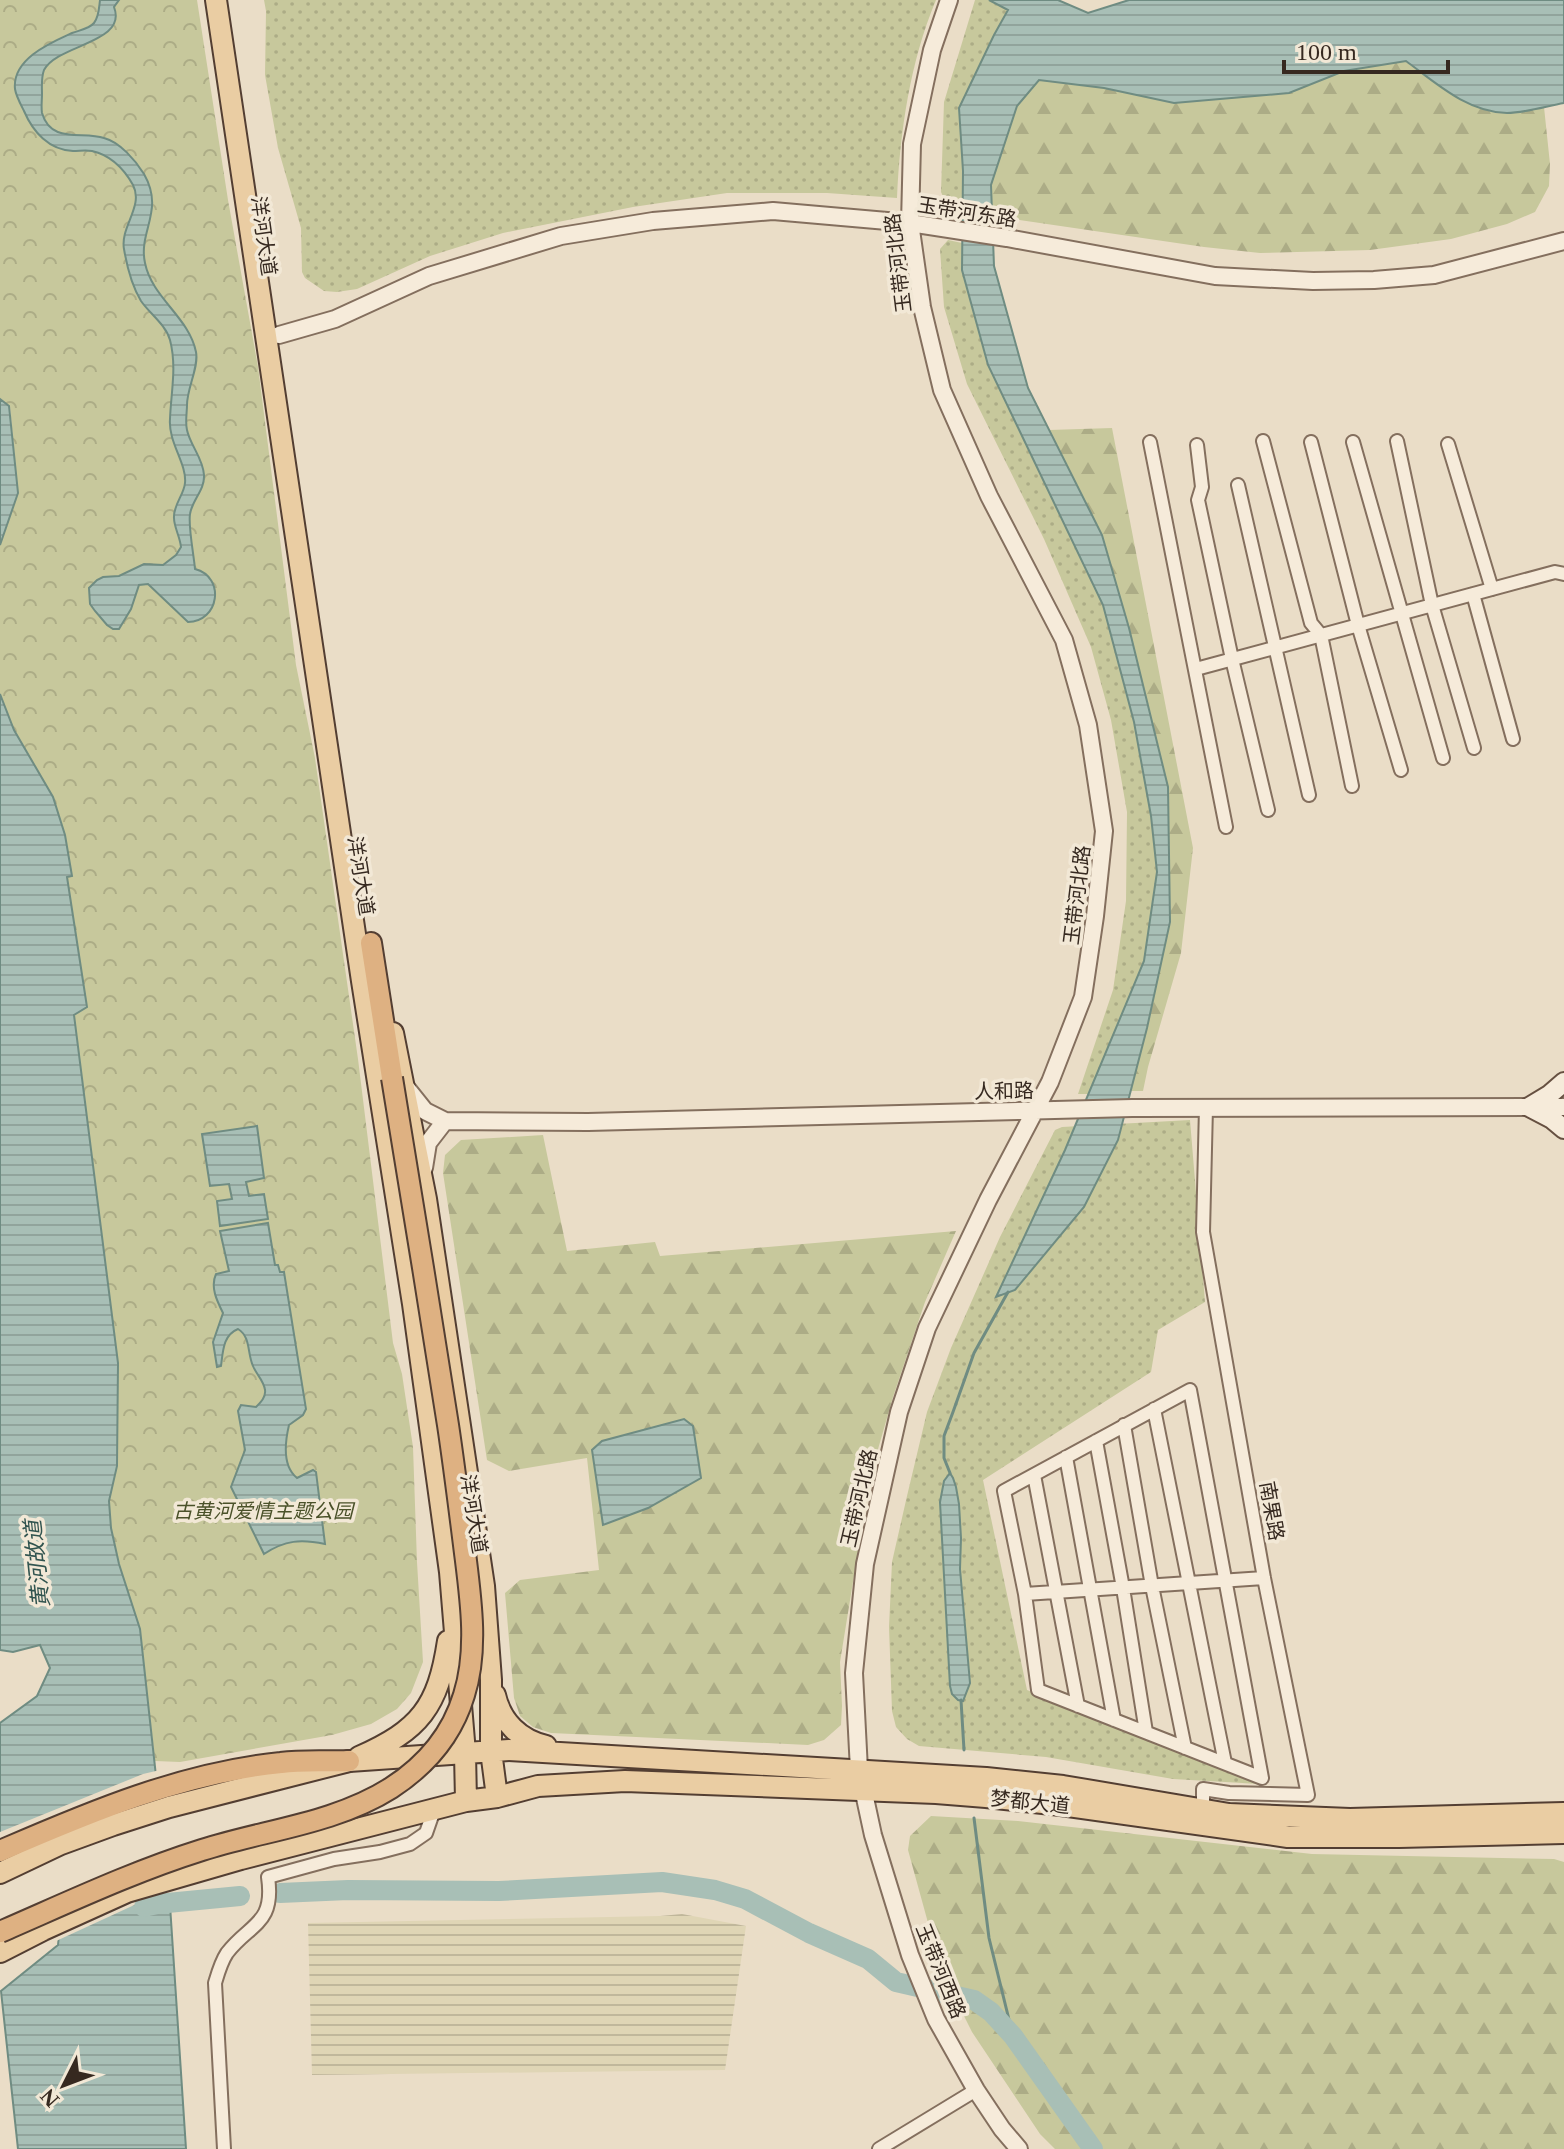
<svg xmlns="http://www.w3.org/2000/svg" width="1564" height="2149" font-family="'Times New Roman','Noto Sans SC',serif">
  <defs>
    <pattern id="farmland-rules" width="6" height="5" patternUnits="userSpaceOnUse" patternTransform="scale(2)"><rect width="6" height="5" fill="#dfd5b5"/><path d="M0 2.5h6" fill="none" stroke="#c0b79b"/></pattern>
    <pattern id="grass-dots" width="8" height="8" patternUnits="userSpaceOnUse" patternTransform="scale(2)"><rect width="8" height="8" fill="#c7c89c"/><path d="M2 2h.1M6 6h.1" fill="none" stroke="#acac86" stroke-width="1.8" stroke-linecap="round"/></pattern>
    <pattern id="forest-firs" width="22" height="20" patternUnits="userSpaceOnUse" patternTransform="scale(2)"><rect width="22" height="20" fill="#c7c89c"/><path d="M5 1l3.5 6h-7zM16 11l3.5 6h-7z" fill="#acac86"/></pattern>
    <pattern id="park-crowns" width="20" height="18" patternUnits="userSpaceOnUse" patternTransform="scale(2)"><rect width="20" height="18" fill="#c7c89c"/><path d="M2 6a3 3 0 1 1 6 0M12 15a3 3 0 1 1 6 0" fill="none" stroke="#acac86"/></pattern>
    <pattern id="water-rules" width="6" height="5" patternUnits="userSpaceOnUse" patternTransform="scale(2)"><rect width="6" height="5" fill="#a8bfb6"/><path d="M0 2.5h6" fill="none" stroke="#91a49c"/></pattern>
  </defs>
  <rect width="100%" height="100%" fill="#eaddc7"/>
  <path fill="url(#farmland-rules)" d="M682 1914 746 1926 725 2070 312 2075 308 1923 660 1916Z"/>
  <path fill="url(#grass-dots)" d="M264 0H936C910 62 900 131 897 198L827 193H727L633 207 503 233 430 256 357 289 337 292 324 291 305 278 302 272 301 228 278 148 265 75 266 11Z
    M975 0H989L1009 10 994 35 959 108 963 171 962 211 948 207 941 192 944 102Z
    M948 240 962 243V270L988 365 1103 605 1134 722 1151 816 1157 872 1144 961 1089 1094H1078L1113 990 1126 901 1127 812 1111 720 1091 647 1044 539 967 384 944 307 940 249Z
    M1190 1120 1205 1302 1158 1330 1151 1372 983 1480 1027 1690 1260 1784 1173 1779 1046 1757 919 1746 907 1739 896 1727 892 1711 889 1627 892 1562 907 1496 927 1412 951 1348 1000 1237 1055 1130 1062 1127Z"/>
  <path fill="url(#forest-firs)" d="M1406 61C1436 84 1466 110 1506 112 1518 113 1532 108 1544 107L1550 164 1549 186 1535 212 1507 224 1451 239 1370 250 1260 253 1204 247 992 216 991 185 1017 106 1039 80 1104 88 1174 103 1289 93 1344 71Z
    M1112 428 1193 848 1181 953 1148 1067 1143 1091H1131L1147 1028 1168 787 1129 628 1102 535 1049 430Z
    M543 1135 567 1251 655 1242 660 1256 956 1231 925 1302 893 1397 870 1477 840 1662 842 1706 841 1725 824 1740 808 1745 551 1733 533 1727 520 1716 514 1698 505 1593 520 1580 599 1570 587 1458 509 1471 487 1460 443 1173 445 1155 461 1140Z
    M931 1816 1018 1821 1312 1854 1554 1859 1564 1862V2149H1055L1040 2134 972 2032 941 1970 908 1850 910 1836Z"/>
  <path fill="url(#park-crowns)" d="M0 0H197L228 200 258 367 296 665 315 758 358 1059 393 1343 402 1374 413 1447 417 1562 423 1662 411 1693 397 1709 371 1724 332 1735 180 1762 155 1761 140 1629 119 1564 111 1528 109 1501 117 1466 118 1363 74 1015 87 1007 67 877 72 875 65 835 53 797 14 730 0 694V545L18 493 10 407 0 399Z"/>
  <path fill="url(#water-rules)" stroke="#6f8c82" stroke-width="2" d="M100 0H119L114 7C128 43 58 44 44 70 41 78 42 87 42 94 42 100 41 107 42 113 51 144 82 131 104 138 120 142 136 161 144 174 165 211 138 231 145 263 152 298 189 317 196 352 199 367 187 388 187 405 187 413 185 422 187 430 190 445 203 458 204 475 205 490 192 500 190 514 188 526 194 556 195 569 226 577 219 622 188 622L148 584 139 585 131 609 119 629H113L107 625 95 611 90 604 89 588 97 580 103 577 119 576 144 564 163 565 176 555 181 547C180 537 174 527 174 518 173 505 184 495 185 483 187 464 168 442 170 419 171 392 177 367 170 340 166 325 150 314 141 301 132 286 127 267 124 249 120 227 144 206 133 185 124 169 110 155 92 151 85 150 80 151 73 151 49 150 33 132 24 111 21 105 16 96 15 89 12 59 50 43 72 33 80 30 89 29 94 23 99 17 99 8 100 0Z
    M989 0H1058L1088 13 1129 0H1564V103C1547 106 1524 113 1507 113 1467 112 1436 83 1406 61L1344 71 1289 93 1174 103 1104 88 1039 80 1017 106 991 185 994 266 1028 388 1102 535 1129 628 1168 787 1170 922 1147 1028 1118 1140 1084 1207 1015 1290 996 1297 1065 1150 1144 961 1157 872 1151 816 1134 722 1103 605 988 365 962 270 963 171 959 108 994 35 1008 10Z
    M0 399 9 406 18 493 0 545Z
    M0 694 14 730 53 797 65 835 72 876 67 877 87 1007 74 1015 118 1363 117 1466 109 1501 111 1528 119 1564 140 1629 170 1905 186 2149H18L1 1991 58 1945 64 1885 0 1904V1723L37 1696 50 1668 40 1645 13 1652 0 1650Z
    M257 1126 264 1178 246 1182 249 1196 264 1194 268 1219 220 1226 217 1201 232 1199 229 1184 210 1186 202 1134Z
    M268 1223 275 1265H278L280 1272H284L306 1409 303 1415 289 1425C285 1442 282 1466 297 1478L313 1470 316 1472 325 1544C301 1539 285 1540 264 1554L231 1487 245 1450 238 1411 241 1405 256 1407C261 1402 266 1397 265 1390 264 1381 256 1374 253 1366 247 1353 251 1337 238 1329 223 1335 223 1351 221 1366L217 1367 213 1342 223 1313C217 1301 210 1287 216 1274L229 1271 220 1231Z
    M684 1419 693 1426 701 1478 648 1508 603 1525 592 1450 602 1441Z
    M950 1473 953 1478 956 1487 959 1504 961 1538 960 1569 970 1683 963 1701 958 1700 952 1694 950 1686 940 1502 944 1481Z"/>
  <path fill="#eaddc7" d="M160 1770 173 1893 143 1901 54 1942 59 1890 13 1910 0 1908V1832L143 1774Z"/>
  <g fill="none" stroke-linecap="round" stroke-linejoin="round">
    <path stroke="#6f8c82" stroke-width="3" d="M950 1473 944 1458V1436L953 1412 974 1353 1008 1292
      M961 1700 964 1750
      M974 1818 989 1938 1013 2036"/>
    <path stroke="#a8bfb6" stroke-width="20" d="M280 1893 348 1890 499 1891 662 1882 715 1890 745 1899 809 1933 868 1959 896 1982 974 2000 991 2012 1013 2036 1093 2149
      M144 1907 157 1904 240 1896"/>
    <defs>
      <path id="minor" d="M1263 441 1311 623 1321 635 1352 786
        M1397 441 1432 605 1474 748
        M1150 442 1226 827
        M1311 442 1358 625 1401 770
        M1353 442 1443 758
        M1448 444 1492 589
        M1197 445 1202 487 1198 500 1232 659 1268 810
        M1238 485 1309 795
        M1473 594 1513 739
        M1196 669 1555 572 1564 574
        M1190 1390 1262 1778 1038 1690 1025 1594 1004 1491Z
        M1154 1409 1225 1763
        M1124 1425 1152 1586 1185 1748
        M1096 1441 1123 1588 1146 1732
        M1066 1457 1114 1720
        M1034 1475 1078 1706
        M1025 1594 1264 1578
        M1203 1809V1789L1229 1793 1308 1795 1264 1578 1203 1232 1206 1107
        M224 2149 215 1983C218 1973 221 1962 227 1953 250 1923 275 1925 268 1877L334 1859 380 1852 410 1844 426 1833 434 1810
        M879 2149 976 2090"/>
      <path id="tertiary" d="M949 0 932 50 912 144 910 223 922 307 942 390 989 496 1064 640 1088 725 1104 831 1095 916 1083 997 1050 1082 988 1200 927 1328 899 1412 865 1564 854 1673 859 1770 873 1835 910 1955 936 2019 976 2090 1002 2129 1019 2149
        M279 335 335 319 429 276 561 236 653 221 773 211 910 223 1007 238 1215 276 1313 281 1374 280 1434 275 1564 241
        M405 1086 425 1111 445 1121 428 1143 424 1168
        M445 1121 588 1122 1132 1108 1564 1107"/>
      <path id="secondary" d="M1529 1107 1549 1095 1564 1082
        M1529 1107 1552 1119 1564 1129"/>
      <path id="primary" d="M216 0 362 981 413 1304 450 1572 465 1753 466 1801
        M393 1033 426 1199 484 1586 491 1680V1751L497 1797
        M495 1695C501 1722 520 1740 546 1746
        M359 1757C420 1730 438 1707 448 1641
        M0 1873 61 1844 113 1825 169 1807 349 1761 509 1750 986 1778 1063 1786 1229 1814 1350 1819 1564 1813
        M0 1952 43 1930 127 1892 241 1859 466 1801 497 1797 538 1786 625 1781 936 1793 986 1797 1061 1805 1288 1837H1399L1564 1833"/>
      <path id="trunk" d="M371 943 392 1078
        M0 1851C90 1812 182 1773 281 1763 303 1760 326 1762 349 1761"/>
    </defs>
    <use href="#minor" stroke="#846f5e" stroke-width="16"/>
    <use href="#tertiary" stroke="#846f5e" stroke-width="20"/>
    <use href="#secondary" stroke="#665041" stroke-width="22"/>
    <use href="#primary" stroke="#533e32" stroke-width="24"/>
    <use href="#trunk" stroke="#533e32" stroke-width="24"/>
    <use href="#minor" stroke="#f6ebda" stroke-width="12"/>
    <use href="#tertiary" stroke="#f6ebda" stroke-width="16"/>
    <use href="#secondary" stroke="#f6ebda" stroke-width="18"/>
    <use href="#primary" stroke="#eacda3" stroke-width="20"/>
    <use href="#trunk" stroke="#deb182" stroke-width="20"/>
    <defs>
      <path id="trunk-bridge" d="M0 1932C67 1903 132 1872 202 1850 264 1830 334 1824 391 1788 425 1766 452 1735 464 1695 479 1648 470 1594 464 1545 459 1505 454 1465 448 1425 430 1309 411 1194 392 1078"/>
    </defs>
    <use href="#trunk-bridge" stroke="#533e32" stroke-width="24" stroke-linecap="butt"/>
    <use href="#trunk-bridge" stroke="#deb182" stroke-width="20"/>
  </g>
  <g text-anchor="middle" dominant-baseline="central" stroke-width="7" stroke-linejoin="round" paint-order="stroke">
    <g font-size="20" fill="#362920" stroke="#f2e8d6">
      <text transform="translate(967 212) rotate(9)">玉带河东路</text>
      <text transform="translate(264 236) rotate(82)">洋河大道</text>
      <text transform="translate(898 263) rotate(-97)">玉带河北路</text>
      <text transform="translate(361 876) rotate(81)">洋河大道</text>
      <text transform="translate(1077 895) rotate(-83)">玉带河北路</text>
      <text transform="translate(1004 1091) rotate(-1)">人和路</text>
      <text transform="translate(859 1498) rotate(-77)">玉带河北路</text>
      <text transform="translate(1272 1511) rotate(80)">南果路</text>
      <text transform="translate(474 1514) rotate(81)">洋河大道</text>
      <text transform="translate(1030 1802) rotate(6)">梦都大道</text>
      <text transform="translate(941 1971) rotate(68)">玉带河西路</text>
    </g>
    <g font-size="20" font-style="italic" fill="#4a5129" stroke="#f2e8d6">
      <text x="263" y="1511">古黄河爱情主题公园</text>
    </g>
    <g font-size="22" font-style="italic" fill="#31544f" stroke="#f2e8d6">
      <text transform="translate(37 1564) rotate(-96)">黄河故道</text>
    </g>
  </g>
  <g transform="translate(64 2085) rotate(228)" stroke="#f2e8d6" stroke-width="6" paint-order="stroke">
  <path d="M0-6L14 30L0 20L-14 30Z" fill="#362920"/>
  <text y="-12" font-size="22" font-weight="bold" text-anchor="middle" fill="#362920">N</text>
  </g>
  <path d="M1284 60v12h164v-12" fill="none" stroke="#362920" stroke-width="4"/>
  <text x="1296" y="60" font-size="24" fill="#362920" stroke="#f2e8d6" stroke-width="6" paint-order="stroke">100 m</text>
</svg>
